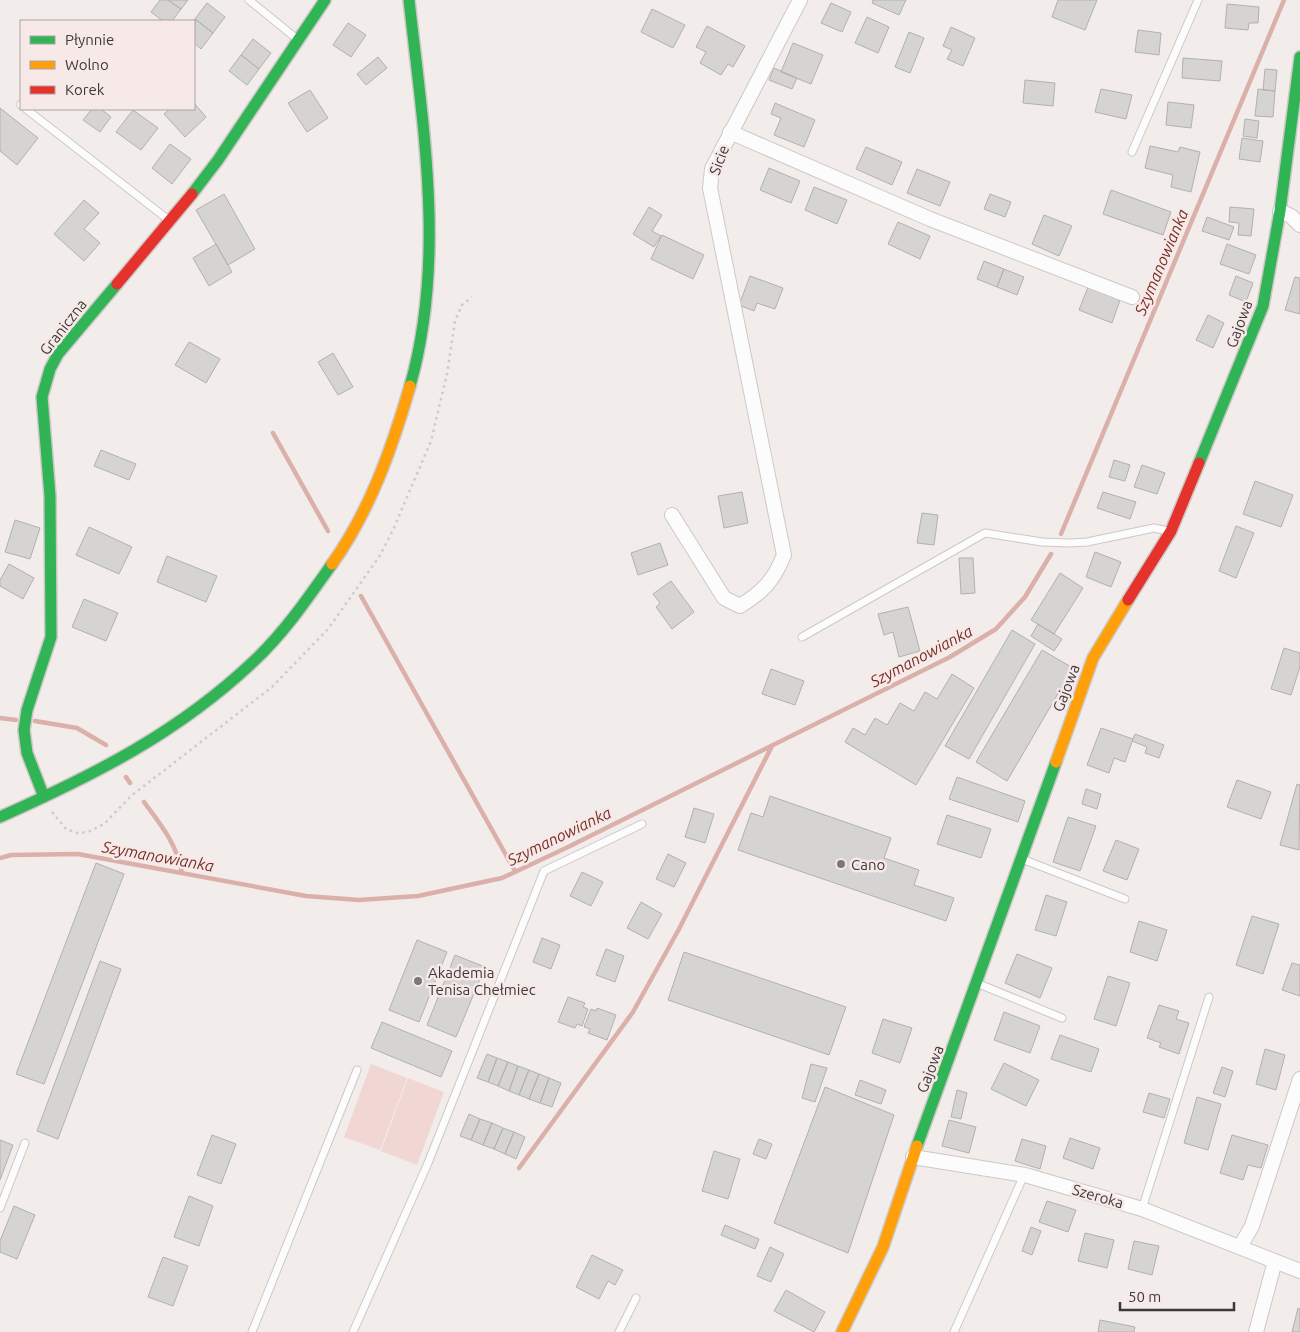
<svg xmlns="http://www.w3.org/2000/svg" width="1300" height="1332" font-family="Ubuntu,sans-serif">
  <rect width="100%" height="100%" fill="#f2ecea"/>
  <path fill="#f0d7d3" d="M371 1064 407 1078 380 1150 344 1137Z
    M408 1078 444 1092 417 1165 381 1151Z"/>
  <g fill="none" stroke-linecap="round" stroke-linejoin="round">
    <path stroke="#dbb0aa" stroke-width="4.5" d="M273 433 328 531
      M1061 534 1284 0
      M361 596 515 871
      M0 718 16 720
      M35 721 77 728 106 745
      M126 777 130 783
      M144 802C161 825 177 844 182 873
      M0 858 11 855 78 854 306 896 359 900 418 896 502 878 566 848 950 657 996 629 1025 597 1051 554
      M519 1168 633 1012 679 929 772 746"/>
  </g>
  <path fill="#d5d4d3" stroke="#b1b1af" d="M160 0H168L181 9 172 21H163L151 12Z
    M168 0H188L181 9Z
    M873 0H906L899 15 872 3Z
    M1058 0H1097L1085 30 1052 17Z
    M207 3 225 17 213 33 195 19Z
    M831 3 851 12 842 32 821 23Z
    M1227 4 1259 7 1258 23H1249L1248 30 1225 28Z
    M652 9 685 25 673 48 641 32Z
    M867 17 889 27 878 53 855 43Z
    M195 19 213 33 201 49 194 43Z
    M348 23 366 35 351 57 333 45Z
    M707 26 745 46 733 67 728 64 721 75 700 63 706 52 696 47Z
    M951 27 975 38 963 66 947 59 952 50 943 46Z
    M1138 30 1161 33 1159 55 1135 52Z
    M909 32 924 38 910 73 895 67Z
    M253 39 271 53 259 69 241 55Z
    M793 43 823 55 811 84 781 72Z
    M241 55 259 69 247 85 229 71Z
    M378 57 387 68 366 85 357 74Z
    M1183 58 1222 61 1220 81 1182 78Z
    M774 68 797 78 792 89 769 80Z
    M1265 69 1277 70 1275 91 1263 90Z
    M1025 80 1055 83 1053 106 1023 103Z
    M1101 89 1132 95 1126 119 1095 112Z
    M1258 89 1275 91 1273 117 1255 116Z
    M310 90 328 118 307 132 288 103Z
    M1168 102 1194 105 1191 128 1166 125Z
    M194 103 206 117 185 137 164 114 169 109H194Z
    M775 103 815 120 804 147 774 135 781 118 771 114Z
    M0 108 38 138 17 165 0 151Z
    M92 109H101L111 117 100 132 83 120Z
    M133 110 158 128 141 150 116 132Z
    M1245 119 1259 121 1257 138 1243 136Z
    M1242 138 1263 141 1260 162 1239 159Z
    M170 144 191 159 172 184 152 168Z
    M1150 146 1178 152 1180 147 1200 152 1191 192 1171 187 1173 175 1145 168Z
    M866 147 902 162 892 185 856 169Z
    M769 168 800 181 791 203 760 190Z
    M917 169 950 182 940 206 907 193Z
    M814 187 847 200 837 224 805 210Z
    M1111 190 1171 212 1163 235 1103 214Z
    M224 194 255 249 228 265 196 210Z
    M990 194 1011 202 1005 217 984 209Z
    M84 200 99 213 84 229 100 243 84 261 54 234Z
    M649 207 662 215 652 231 661 236 654 247 633 234Z
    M1230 207 1254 209 1251 236 1238 235 1239 223 1229 222Z
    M1044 215 1072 226 1059 256 1032 244Z
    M1207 217 1234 227 1229 240 1202 231Z
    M898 222 930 236 920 259 888 244Z
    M662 235 704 255 693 279 651 259Z
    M216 244 232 272 209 286 193 258Z
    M1227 244 1256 255 1249 274 1220 264Z
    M984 261 1004 269 997 287 977 279Z
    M1004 269 1024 277 1017 295 997 287Z
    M750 276 783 288 775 309 757 303 754 311 739 305Z
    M1236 276 1253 283 1246 302 1229 295Z
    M1295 277 1300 278V314L1285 310Z
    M1088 287 1120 300 1112 323 1079 310Z
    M1208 315 1224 323 1213 348 1196 340Z
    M189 342 220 359 206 383 175 365Z
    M333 353 353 387 338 395 318 362Z
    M101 450 136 464 129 480 94 466Z
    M1114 460 1130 465 1125 481 1109 477Z
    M1142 465 1165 473 1157 494 1134 487Z
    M1255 481 1293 495 1281 527 1243 514Z
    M742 492 748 523 724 528 718 496Z
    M1103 492 1136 502 1130 519 1097 508Z
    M922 513 938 515 934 545 917 543Z
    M15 520 40 528 30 559 5 552Z
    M1236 526 1254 533 1236 578 1219 571Z
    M89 527 132 547 119 574 76 555Z
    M660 543 668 565 638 575 631 553Z
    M1095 552 1121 562 1111 587 1086 577Z
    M167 556 217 576 206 602 157 582Z
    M959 558H973L975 593 961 594Z
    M9 564 34 578 23 599 0 586V580Z
    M1060 573 1083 588 1054 634 1031 620Z
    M671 581 694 612 672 629 656 607 660 603 653 594Z
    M84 599 118 613 106 641 72 627Z
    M908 607 920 651 899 657 893 632 884 635 878 614Z
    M1038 624 1062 639 1054 651 1031 636Z
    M1012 630 1035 644 969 759 945 746Z
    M1284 648 1300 653V667L1291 695 1271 689Z
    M1042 650 1073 668 1007 781 976 762Z
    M771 669 804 681 795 705 762 694Z
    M952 674 974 688 916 785 845 742 853 728 865 735 875 718 887 725 900 703 914 711 925 692 937 699Z
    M1101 728 1133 739 1125 762 1114 758 1109 773 1087 765Z
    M1135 734 1164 745 1159 758 1145 753 1147 747 1132 741Z
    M957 777 1025 801 1018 822 949 799Z
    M1237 780 1271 792 1261 819 1227 807Z
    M1297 784 1300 785 1299 850 1280 845Z
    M1086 789 1101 794 1097 809 1082 804Z
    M770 796 891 838 884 858 919 870 914 885 954 898 946 921 738 850 751 813 763 817Z
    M694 808 714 814 705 843 685 837Z
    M947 815 991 829 981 858 937 844Z
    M1068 817 1096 826 1080 871 1053 862Z
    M1116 840 1139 849 1127 880 1103 871Z
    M668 854 686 863 674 887 656 879Z
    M96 863 124 874 44 1084 16 1074Z
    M582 872 603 882 591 906 570 896Z
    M1046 895 1067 902 1056 936 1035 930Z
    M641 902 662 914 648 939 627 928Z
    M1252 916 1279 924 1263 974 1236 965Z
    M1139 921 1167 930 1157 961 1130 952Z
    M542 938 560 945 551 969 533 962Z
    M417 940 447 952 419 1022 389 1010Z
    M606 949 624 956 615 982 596 975Z
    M684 952 846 1007 829 1055 668 1000Z
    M1017 954 1052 968 1040 998 1005 983Z
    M455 955 485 967 456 1037 427 1025Z
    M100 961 121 969 58 1139 37 1131Z
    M1292 963 1300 965V996L1282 990Z
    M1108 976 1130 983 1116 1026 1094 1019Z
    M568 997 585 1003 583 1007 588 1009 582 1026 577 1024 575 1028 558 1022Z
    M1159 1005 1179 1011 1176 1019 1189 1023 1179 1054 1159 1047 1161 1043 1147 1038Z
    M597 1008 616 1015 607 1040 588 1033 590 1029 584 1027 591 1009 596 1011Z
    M1004 1012 1040 1026 1030 1053 994 1040Z
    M883 1019 912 1028 900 1063 872 1053Z
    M382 1022 452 1051 441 1077 371 1048Z
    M1060 1035 1099 1049 1091 1072 1051 1059Z
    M1265 1049 1285 1055 1276 1090 1256 1084Z
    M487 1054 497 1058 488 1082 477 1078Z
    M497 1058 508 1062 498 1086 488 1082Z
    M508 1062 518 1066 509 1091 498 1086Z
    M1004 1063 1039 1080 1026 1106 991 1089Z
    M811 1064 827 1068 815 1102 802 1098Z
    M518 1066 529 1070 519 1095 509 1091Z
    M1222 1067 1233 1071 1225 1097 1213 1093Z
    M529 1070 539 1074 529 1099 519 1095Z
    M539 1074 549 1078 540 1103 529 1099Z
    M549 1078 561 1083 552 1107 540 1103Z
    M860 1080 886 1090 881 1104 855 1095Z
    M825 1087 894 1115 848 1253 774 1223Z
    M957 1090 967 1093 961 1119 951 1117Z
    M1149 1093 1170 1099 1164 1118 1143 1112Z
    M1197 1097 1221 1104 1208 1150 1184 1143Z
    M469 1114 480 1119 471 1140 460 1136Z
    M480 1119 492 1123 483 1145 471 1140Z
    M949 1120 976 1127 969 1153 942 1146Z
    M492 1123 503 1128 494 1149 483 1145Z
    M503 1128 514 1132 505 1154 494 1149Z
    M514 1132 525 1137 516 1159 505 1154Z
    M212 1135 236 1144 221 1184 197 1175Z
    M1232 1135 1268 1145 1261 1168 1248 1165 1243 1180 1220 1173Z
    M1070 1138 1100 1148 1093 1169 1063 1158Z
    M759 1139 772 1144 766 1159 753 1154Z
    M1022 1139 1046 1146 1040 1169 1015 1161Z
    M0 1140 13 1145 0 1180Z
    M714 1151 740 1159 728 1199 702 1191Z
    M189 1196 213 1206 199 1246 174 1237Z
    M1047 1201 1076 1210 1068 1232 1039 1222Z
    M14 1206 35 1215 17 1259 0 1252V1241Z
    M725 1225 759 1239 755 1249 721 1235Z
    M1031 1227 1041 1231 1032 1255 1022 1251Z
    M1085 1233 1114 1240 1107 1268 1078 1261Z
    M1134 1241 1159 1246 1152 1275 1128 1269Z
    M770 1247 784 1254 771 1282 757 1276Z
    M592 1255 623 1270 615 1285 608 1281 599 1299 576 1287Z
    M163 1257 188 1266 173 1306 148 1297Z
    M786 1290 825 1312 814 1332 774 1311Z
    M1298 1308 1300 1309V1332H1292Z
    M1100 1320 1135 1327 1134 1332H1098Z"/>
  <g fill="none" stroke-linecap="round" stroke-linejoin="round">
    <defs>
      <path id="lane" d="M249 0 297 39
        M21 104V105
        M26 109 170 221
        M1132 152 1198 0
        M802 637 985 533 1042 542 1069 543 1087 542 1154 528 1168 531
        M1022 859 1125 899
        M979 984 1062 1018
        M0 1208 25 1143
        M1142 1209 1209 997
        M252 1332 357 1070
        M353 1332 428 1163 544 871 642 824
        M619 1332 636 1298
        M954 1332 1024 1175"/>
      <path id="street" d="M730 132 930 219 1132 297
        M1280 211 1291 216 1300 225
        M672 515 724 598 740 606C763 592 774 580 784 555L710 188 712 169 800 0
        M913 1157 1025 1175 1142 1209 1300 1271
        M1240 1247 1252 1226 1300 1079
        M1256 1332 1275 1261"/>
      <path id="fast" d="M409 0C423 127 446 260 410 386
        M192 194 218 160 325 0
        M1199 463 1263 306 1280 211 1300 57
        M44 797 27 753 24 730 27 710 51 637 50 496 42 397 50 369 58 354 117 284
        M0 817C94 775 178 733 254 661 284 633 308 598 332 564
        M917 1146 1056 762"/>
      <path id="slow" d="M332 564C370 511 392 448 410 386
        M1056 762 1093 658 1128 600
        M842 1332 883 1247 917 1146"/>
      <path id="jam" d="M117 284 192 194
        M1128 600 1171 531 1199 463"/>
    </defs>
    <use href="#lane" stroke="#cdc8c7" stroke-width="9"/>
    <use href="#street" stroke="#cdc8c7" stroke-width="16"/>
    <use href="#fast" stroke="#cdc8c7" stroke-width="14"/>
    <use href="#slow" stroke="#cdc8c7" stroke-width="14"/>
    <use href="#jam" stroke="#cdc8c7" stroke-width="14"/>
    <path stroke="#cecbcb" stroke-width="2.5" stroke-dasharray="2.5 4" stroke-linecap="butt" d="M52 812 66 829 77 833 88 832 104 824 131 796 272 687 328 629 379 557 393 530 431 441 447 374 455 321 462 305 472 297"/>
    <use href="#lane" stroke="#fdfcfc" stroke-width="7"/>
    <use href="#street" stroke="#fdfcfc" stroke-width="14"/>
    <use href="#fast" stroke="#30b455" stroke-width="11"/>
    <use href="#slow" stroke="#ff9f0a" stroke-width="11"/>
    <use href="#jam" stroke="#e5322d" stroke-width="11"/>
  </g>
  <g fill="#7d7876" stroke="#f6e9e7" stroke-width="2">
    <circle cx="841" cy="864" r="5"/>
    <circle cx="418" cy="981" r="5"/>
  </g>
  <g text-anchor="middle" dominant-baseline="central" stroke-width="5" stroke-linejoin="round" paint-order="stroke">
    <g font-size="15" fill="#3e3938" stroke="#f6e9e7">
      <text transform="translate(719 160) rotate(-69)">Sicie</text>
      <text transform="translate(1239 324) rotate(-70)">Gajowa</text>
      <text transform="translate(63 327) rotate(-52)">Graniczna</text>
      <text transform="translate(1066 688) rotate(-69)">Gajowa</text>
      <text transform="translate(930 1069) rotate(-69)">Gajowa</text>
      <text transform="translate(1098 1196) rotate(16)">Szeroka</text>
    </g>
    <g font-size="15" fill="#3e3938" stroke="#f6e9e7" text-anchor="start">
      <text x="851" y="864">Cano</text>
      <text x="428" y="972">Akademia<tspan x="428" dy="17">Tenisa Chełmiec</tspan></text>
    </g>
    <g font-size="16" font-style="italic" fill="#762f27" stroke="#f6e9e7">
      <text transform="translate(1161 262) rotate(-67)">Szymanowianka</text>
      <text transform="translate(921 656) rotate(-28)">Szymanowianka</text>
      <text transform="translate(559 836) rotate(-26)">Szymanowianka</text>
      <text transform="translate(158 856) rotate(10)">Szymanowianka</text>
    </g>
  </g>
  <rect x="20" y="20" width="175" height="90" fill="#f6e9e7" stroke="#aca3a1"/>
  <rect x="30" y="36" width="25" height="8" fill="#30b455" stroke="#aca3a1"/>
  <text x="65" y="45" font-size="15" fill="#3e3938">Płynnie</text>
  <rect x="30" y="61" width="25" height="8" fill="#ff9f0a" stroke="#aca3a1"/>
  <text x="65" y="70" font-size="15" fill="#3e3938">Wolno</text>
  <rect x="30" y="86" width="25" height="8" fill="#e5322d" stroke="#aca3a1"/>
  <text x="65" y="95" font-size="15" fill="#3e3938">Korek</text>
  <path d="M1120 1302v8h114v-8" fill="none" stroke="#3e3938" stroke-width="2.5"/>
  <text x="1128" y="1302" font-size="15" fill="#3e3938" stroke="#f6e9e7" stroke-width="4" paint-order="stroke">50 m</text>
</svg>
